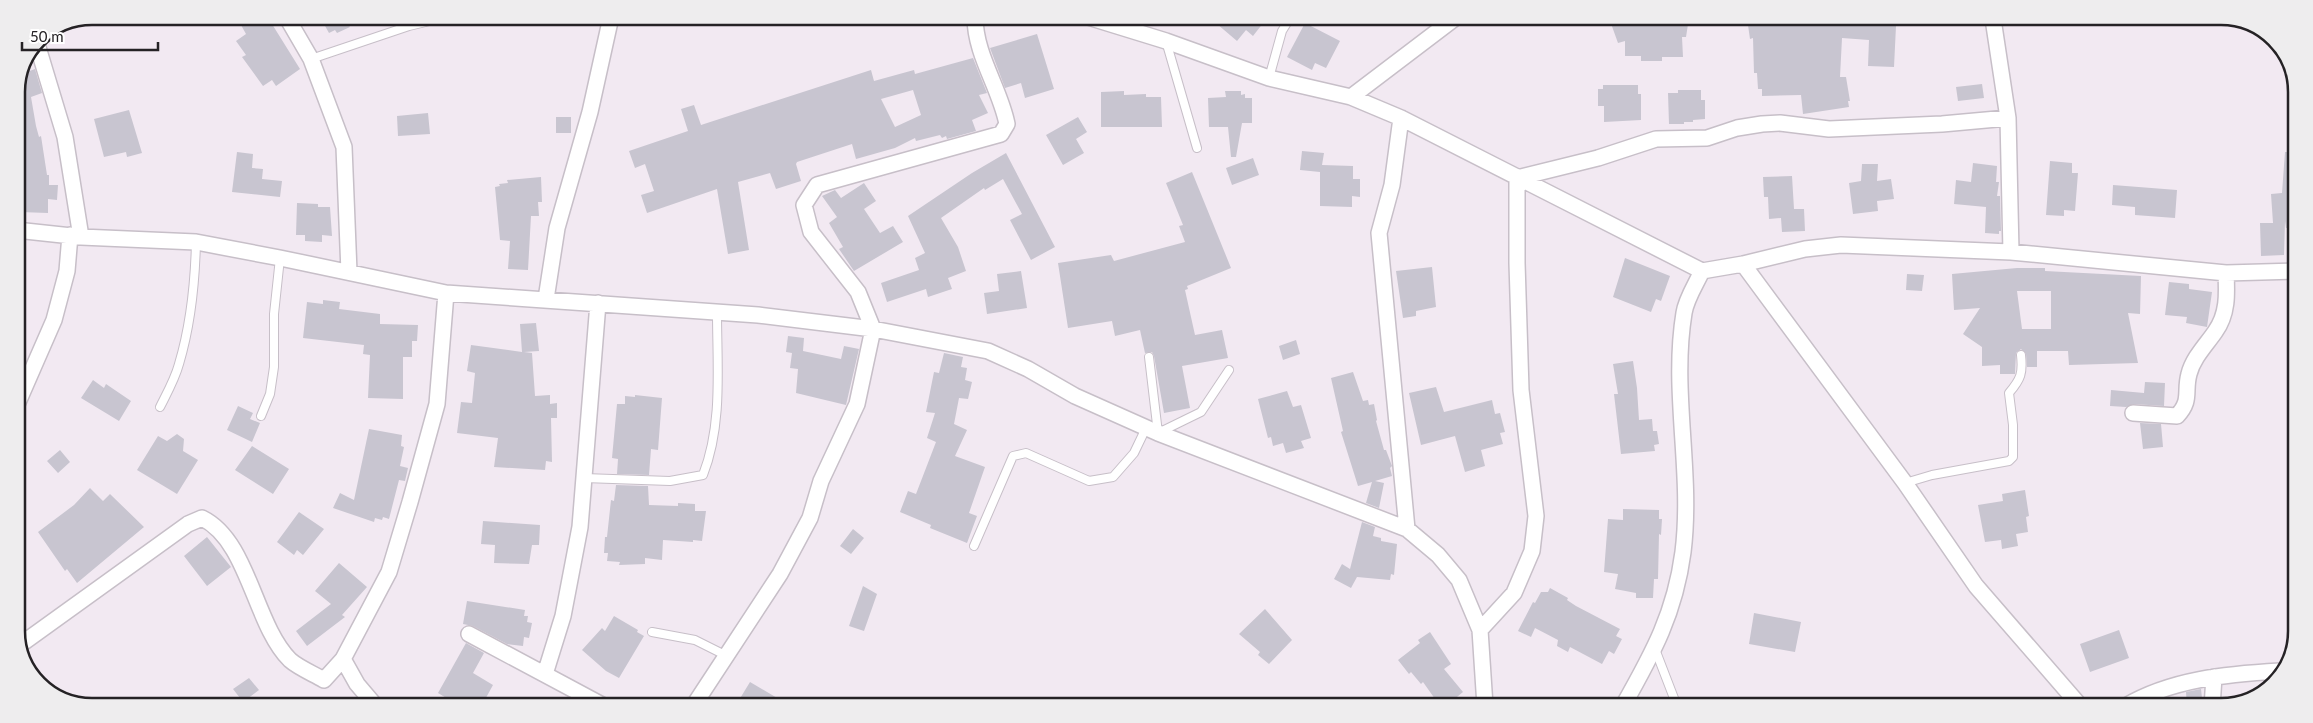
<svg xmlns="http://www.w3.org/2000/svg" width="2313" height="723" font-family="Lato,sans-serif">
  <rect width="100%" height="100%" fill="#f2e9f2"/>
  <path fill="#c8c5d0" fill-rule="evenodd" d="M236 16H267L300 69 276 86 272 80 263 86 242 57 246 55 236 41 246 34Z
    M320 17H362L348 24 350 27 337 33 335 30 329 33Z
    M1210 18H1267L1253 36 1246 30 1237 41Z
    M1609 18H1631L1632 21 1689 18 1686 37H1682L1683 57H1662V61H1641V56H1625V41L1618 43Z
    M1747 18H1892V26H1896L1894 67 1868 66 1869 40 1842 38 1840 77H1846L1850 101H1848L1849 107 1803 114 1801 95 1762 96V89H1758L1757 73H1754L1753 38 1750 39Z
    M1305 23 1340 41 1326 68 1315 63 1312 70 1287 57Z
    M1037 34 1054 89 1025 98 1021 83 1005 88 990 48Z
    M973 58 987 93 979 95 988 113 972 120 976 131 947 139 946 136 942 138 940 135 916 141 915 138 895 148 856 159 852 144 797 162 796 164 801 181 776 189 770 173 738 182 749 250 728 254 717 189 647 213 641 195 654 191 645 164 635 168 629 151 688 131 681 109 694 105 701 125 871 70 874 81 914 70 915 74ZM913 90 921 115 895 127 881 99Z
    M35 69 42 93 31 97 36 126 39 137 41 136 47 175H49V185H58L57 200 48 199V213L20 212 23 164 16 165V92L24 73Z
    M1982 84 1984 98 1958 101 1956 87Z
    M1603 85H1638V94H1641V120L1604 122V106H1598V89H1603Z
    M1678 90H1701V100H1705V119L1693 120V122H1684V124H1669L1668 93H1678Z
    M1124 91V95L1146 94V97H1161L1162 127H1101V92Z
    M1225 91H1241V95L1245 94V98H1252V123H1242L1236 157H1231L1228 127H1209L1208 98 1226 97Z
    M129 110 142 153 127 157 126 152 104 157 94 119Z
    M428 113 430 134 398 136 397 116Z
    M556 117H571V133H556Z
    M1078 117 1087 132 1076 139 1084 153 1063 165 1046 135Z
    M1302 151 1324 153 1322 165 1353 166V179H1360V197L1352 196V207L1320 206V172L1300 170Z
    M237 152 253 154 252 168 263 169 262 179 282 181 280 197 232 192Z
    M2285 152H2296V228H2286L2285 221 2284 255 2261 256 2260 223H2273L2271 194 2282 193Z
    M1006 153 1055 247 1031 260 1010 220 1022 214 1003 179 985 190 984 188 941 218 958 247 966 271 948 278 952 289 928 297 926 289 887 302 881 283 919 270 915 258 925 253 908 216 972 173Z
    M1253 158 1259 175 1232 185 1226 168Z
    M2050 161 2072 163V173H2078L2075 211 2064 210V216L2046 215Z
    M1973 163 1997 166 1996 182H1999L1997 196H2000L2001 231H1999V234L1985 233 1986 207 1954 204 1956 180 1971 182Z
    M1862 164H1878L1877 181 1891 179 1894 199 1877 201 1878 211 1853 214 1849 183 1861 181Z
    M1192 172 1231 268 1187 286 1188 289 1185 290 1195 335 1222 330 1228 358 1182 366 1190 408 1164 413 1154 356 1152 352 1145 353 1140 330 1115 336 1112 321 1068 328 1058 263 1111 255 1114 261 1185 242 1179 226 1183 225 1166 183Z
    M1792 176 1794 209H1804L1805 231 1782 232 1781 218 1769 219 1768 197H1764L1763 177Z
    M541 177 542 202H538L539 216H531L528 270 508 269 510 241 500 240 495 187 500 186 499 184 508 183 507 180Z
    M864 183 876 201 864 209 880 233 893 226 903 242 854 271 839 249 843 247 829 223 837 217 822 196 835 190 841 198Z
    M2113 185 2177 190 2175 218 2135 215V207L2112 205Z
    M297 203 318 204V207H330L332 236 322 235V242L305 241V235H296Z
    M1625 258 1670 276 1661 301 1656 299 1651 312 1613 297Z
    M1432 267 1436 307 1416 311V316L1403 318 1396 271Z
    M2017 268H2045V271L2141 276 2140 314 2128 313 2138 363 2069 365 2068 351H2037V367H2027L2026 354 2021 349 2016 353 2015 374H2000V365L1982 366V347L1963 334 1980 308 1954 310 1952 274ZM2017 291H2051V329H2022Z
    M1021 271 1027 308 987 314 984 293 999 291 997 274Z
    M1907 274 1924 275 1922 291 1906 290Z
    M2169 282 2189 284V289L2212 292 2207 327 2186 323 2187 317 2165 315Z
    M323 300 340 302 339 309 380 314V324L418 325 417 341H412V357H403V399L368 398 370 355 363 354 364 345 303 338 307 302 323 304Z
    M536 323 539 351 524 352 532 353 535 396 550 395V404L557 403V418H551L552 462 546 461 545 470 494 467 498 438 457 433 461 402 472 403 475 373 467 371 471 345 522 352 520 324Z
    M788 336 804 338 803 351 841 359 844 346 859 349 846 405 796 393 798 369 790 368 792 353 786 352Z
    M1296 340 1300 354 1283 360 1279 346Z
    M944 353 963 357 961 367 967 368 965 380 972 382 968 399 959 398 954 424 967 430 955 456 985 467 969 513 977 516 967 543 930 528 931 525 900 512 908 491 916 494 936 442 927 438 935 413 926 412 934 372 939 373Z
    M1633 361 1637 388 1639 420 1652 419 1653 431H1657L1659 444 1654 445 1655 451 1621 454 1614 394H1618L1613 364Z
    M1353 372 1363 401 1368 400 1369 405 1374 404 1377 420 1376 421 1384 450H1386L1392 466 1390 468 1392 476 1375 481 1384 483 1379 508 1366 503 1372 482 1358 486 1341 432 1343 431 1331 378Z
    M93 380 104 388 106 384 131 401 119 421 81 398Z
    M2145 382 2165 383 2164 406 2134 404 2126 407 2110 406 2111 390 2144 393Z
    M1436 387 1444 412 1492 400 1495 414 1500 413 1505 432 1500 433 1503 444 1481 450 1485 466 1465 472 1455 436 1421 445 1409 393Z
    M1287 391 1293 407 1301 405 1311 438 1301 441 1304 448 1286 453 1283 443 1273 446 1271 437 1268 438 1258 399Z
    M635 395 662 398 658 450 651 449 649 475 617 474 618 459 612 458 617 404H625V396L635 397Z
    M238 406 253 413 250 419 260 423 252 442 227 430Z
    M2140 423 2161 424 2163 447 2143 449Z
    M369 429 402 435 401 446 404 447 400 466 408 468 405 481 399 480 389 519 383 517 382 520 375 518 374 522 333 508 340 493 354 500Z
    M177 434 184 439 183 451 198 460 177 494 137 470 158 436 167 441Z
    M252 446 289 469 273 494 235 470Z
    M60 450 70 462 58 473 47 461Z
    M616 485 648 486 649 505 678 506V503L695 504V511H706L702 541 693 540V542L663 540 662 560 645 558V564L619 565 620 562 607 561 608 553H604L605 537H607L611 500 614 501Z
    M90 488 103 501 110 494 144 527 77 583 67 569 65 571 38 532 74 505Z
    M2025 490 2029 516 2026 517 2028 532 2016 534 2018 546 2002 549 2001 540 1985 542 1978 505 2003 501 2002 494Z
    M1623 509 1659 510V519H1662L1661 535 1659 534 1658 579H1654L1653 598H1636V593L1615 589 1618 574 1604 572 1608 519 1623 520Z
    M299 512 324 529 303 555 297 550 294 555 277 542Z
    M483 521 540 525 539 545H532L529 564 494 563 495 545 481 544Z
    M1362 522 1375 527 1373 536 1381 538V541L1397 544 1394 575 1391 574 1390 580 1357 577 1351 588 1334 579 1342 564 1350 569Z
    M853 529 864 538 851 554 840 546Z
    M207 537 231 567 207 586 184 556Z
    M339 563 367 587 342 615 345 617 307 646 296 631 331 604 315 591Z
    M863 586 877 594 864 631 849 626Z
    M1550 588 1568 598 1567 600 1576 606 1620 629 1616 636 1622 639 1614 654 1609 651 1602 664 1570 647 1568 652 1557 646 1558 640 1535 628 1531 637 1518 631 1533 602 1535 603 1541 592H1548Z
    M467 601 525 610 524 616H528L527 622 532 623 529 638 524 637 523 646 507 644 473 626 463 624Z
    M1265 609 1292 640 1269 664 1258 655 1260 652 1239 634Z
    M1754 613 1801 622 1795 652 1749 644Z
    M614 616 638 630 637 632 644 636 619 678 606 671 582 650 602 628 605 631Z
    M2119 630 2129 658 2090 672 2080 644Z
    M1430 632 1451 664 1444 669 1463 692 1446 706H1440L1423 682 1421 684 1411 672 1409 674 1398 660 1420 643 1418 640Z
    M466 643 484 653 473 673 493 685 482 705H458L438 693Z
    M249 678 259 690 243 702 233 689Z
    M750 682 789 705H736Z
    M2201 689 2203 707H2187L2186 692Z"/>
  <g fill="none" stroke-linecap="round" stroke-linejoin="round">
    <defs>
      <path id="lane" d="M1166 41 1197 148
        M311 59 409 26 446 17
        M1269 78 1282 31 1290 18
        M1149 357 1158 433 1201 412 1229 370
        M160 407C167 393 175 379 179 364 191 324 195 284 196 242
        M261 416 270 394 274 367V314L280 258
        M584 478 670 481 703 475C723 424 717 366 717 312
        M1905 483 1932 475 2009 461 2013 457V425L2009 393C2021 379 2023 373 2021 355
        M974 546 1013 456 1026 453 1089 481 1113 477 1134 453 1146 428
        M652 632 695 640 725 655
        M1655 649 1677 706"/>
      <path id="street" d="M286 16 311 59 344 147 349 272
        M1088 17 1166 41 1269 78 1351 97 1401 118 1702 271
        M1993 19 2008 118 2011 252
        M37 44 65 137 81 237
        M1351 97 1455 18
        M1401 118 1392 185 1379 233 1407 529
        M16 230 81 237 196 242 280 258 446 293 758 315 873 329 988 351 1028 369 1075 396 1158 433 1407 529 1438 555 1459 580 1480 630 1485 706
        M1743 264 1905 483 1976 586 2081 707
        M546 299 557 228 590 112 611 17
        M16 407 54 320 67 271 70 235
        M2133 413 2177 416C2192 400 2184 392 2189 374 2193 358 2206 345 2215 332 2228 314 2227 294 2226 273
        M1480 630 1514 593 1532 551 1536 516 1521 390 1517 263V178L1598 158 1656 139 1707 138 1737 128 1762 124 1780 123 1829 129 1942 124 2008 118
        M469 634 602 705
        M20 645 188 524 202 518C249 541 254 624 290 660 299 668 314 674 324 680L343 659
        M545 674 563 616 580 527 598 303
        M374 704 357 684 343 659 389 572 410 502 437 404 446 293
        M694 705 780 574 810 518 821 481 857 404 873 329 858 292 811 232 804 205 817 185 1001 134 1007 124C1000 88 975 55 975 17
        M1623 706C1653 653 1675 613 1683 552 1693 472 1671 392 1684 313 1686 299 1696 284 1702 271L1743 264 1805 249 1841 245 2011 252 2226 273 2296 271
        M2124 707C2171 679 2227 674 2280 671
        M2212 707 2214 677"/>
    </defs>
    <use href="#lane" stroke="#c7bfc8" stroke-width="10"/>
    <use href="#street" stroke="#c7bfc8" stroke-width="18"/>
    <use href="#lane" stroke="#fff" stroke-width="8"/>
    <use href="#street" stroke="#fff" stroke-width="15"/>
  </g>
  <path d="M0 0H2313V723H0ZM92 25H2221A67 67 0 0 1 2288 92V631A67 67 0 0 1 2221 698H92A67 67 0 0 1 25 631V92A67 67 0 0 1 92 25Z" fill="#eeedee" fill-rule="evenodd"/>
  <path fill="none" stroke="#252225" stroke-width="2.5" d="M92 25H2221A67 67 0 0 1 2288 92V631A67 67 0 0 1 2221 698H92A67 67 0 0 1 25 631V92A67 67 0 0 1 92 25Z"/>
  <path d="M22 42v8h136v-8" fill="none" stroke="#252225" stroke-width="2.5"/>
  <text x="30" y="42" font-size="15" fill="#252225" stroke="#ffffff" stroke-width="4" paint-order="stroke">50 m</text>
</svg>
